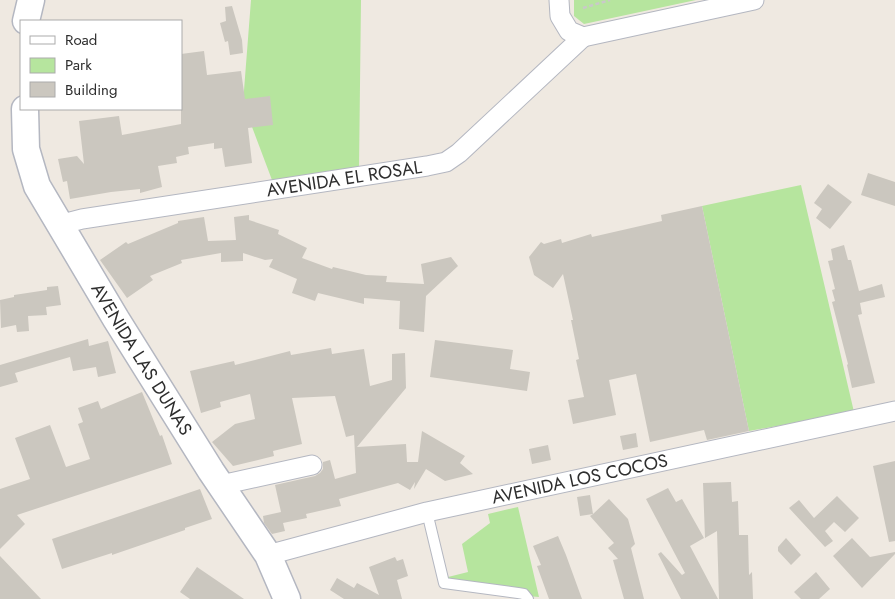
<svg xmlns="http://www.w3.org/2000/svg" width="895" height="599" font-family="Jost,sans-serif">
  <rect width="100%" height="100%" fill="#efe9e1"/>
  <path fill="#b6e59e" d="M251 0H361L359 169 272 180 243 103Z
    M574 0H696L584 24 574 16Z
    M801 185 854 412 749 431 702 206Z
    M518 507 539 597 458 590 451 586 448 577 468 572 462 544 490 523 488 514Z"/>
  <path fill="#cbc7bf" d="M232 6 242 40 243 53 230 55 228 41 225 42 220 23 226 21 225 7Z
    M204 51 207 75 241 71 245 99 270 96 273 125 248 128 252 163 225 167 222 148 214 149V143L188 147 189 154 176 157 177 163 158 166 162 187 140 193V189L111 192 70 199 67 181 63 182 58 159 77 156 84 164 79 121 119 116 122 135 181 124V54Z
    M868 173 895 182V206L861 195Z
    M828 184 852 202 830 229 816 218 822 209 814 203Z
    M702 206 749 431 707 440 704 430 650 442 636 374 609 380 616 415 573 424 568 400 584 397 576 360 579 359 571 320H573L563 274 553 288 534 275 529 257 541 242 544 244 561 239 562 243 591 234 592 237 662 221 661 215Z
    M249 215V220L279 230 278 234 307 248 302 258 332 269 333 267 366 275 387 276 386 282 424 284 421 264 451 257 458 266 426 296 424 332 399 329 400 301 364 298V304L318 293 315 301 292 293 297 279 269 267 273 259 265 260 243 253V261L221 262V253L181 260 182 263 150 276 153 280 127 298 100 260 126 242 128 244 178 223V221L204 217 208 241 236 240 234 217Z
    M844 245 848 260H851L859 291 882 284 885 297 860 303 862 314 858 315 875 383 852 388 847 365 848 364 832 302 835 301 832 290 835 289 828 261 833 260 831 249Z
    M58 286 61 305 46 307 47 315 28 316 29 331 17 332 16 325 1 328 0 300 14 297V295L47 290V287Z
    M88 339 89 346 108 341 116 373 98 377 96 367 73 371 70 357 15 373 18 382 0 387V365Z
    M435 340 513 350 510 369 530 372 527 391 430 377Z
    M331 348 332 354 364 349 370 386 392 380V354L405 353 406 388 357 447 406 444 407 462H418L422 431 465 456 460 463 473 474 445 481 426 469 414 489 415 482 410 490 398 483 339 499 341 506 306 514 307 518 283 523 285 531 272 534 264 523 263 516 281 512 275 485 315 476 320 473 323 469V462L330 460 335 479 356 473 354 435 346 437 335 396 292 398 302 444 273 451 274 456 233 466 212 442 235 424 255 419 250 394 220 402 221 407 201 413 190 371 234 361 235 365 290 351 291 355Z
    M142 392 160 436 162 435 172 464 17 515 25 524 0 549V489L30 479 15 438 50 425 66 467 90 459 78 424 83 422 78 408 98 401 101 409Z
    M636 433 638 447 623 450 620 436Z
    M548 445 551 460 532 464 529 449Z
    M895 461V541L889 542 873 466Z
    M731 482 732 502 738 501 739 535H748L749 575 752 572 753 599H719L717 531 705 538 703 483Z
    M668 488 676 502 682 499 704 538 690 546 718 599H681L658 554 661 552 682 575 685 573 646 499Z
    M200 489 212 519 185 528V530L112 555V553L62 569 52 539Z
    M590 495 593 514 609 499 628 519 635 544 631 548 644 599H624L613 560 618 559 608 548 614 543 590 516 593 514 580 516 577 497Z
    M837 496 859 518 845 532 834 522 825 531 833 541 825 547 789 508 799 500 814 518Z
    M558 536 566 555 582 599H549L537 566 541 565 533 546Z
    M786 538 801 555 791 565 778 551V547Z
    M852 538 870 557 895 552V554L862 588 833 556Z
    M0 556 41 599H0Z
    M395 557 397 561 403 559 408 576 397 580 402 599H344L330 590 337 578 354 588 357 583 379 595 369 567Z
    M197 567 244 599H190L180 592Z
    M816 572 830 589 819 599H801L794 592Z"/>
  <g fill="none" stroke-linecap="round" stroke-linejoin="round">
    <defs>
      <path id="lane" d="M427 512 444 583 518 593 524 594 528 599"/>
      <g id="street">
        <path d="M559 0 560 16 569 31 583 37"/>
        <path d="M583 37 754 0"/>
        <path id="s1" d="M59 225 82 219 427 166 446 162 459 153 583 37"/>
        <path d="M221 485 312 465"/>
        <path id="s2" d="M268 555 427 512 895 411"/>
      </g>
      <g id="secondary">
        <path d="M26 21 31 0"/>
        <path id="s3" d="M25 109 26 149 37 186 116 319 211 471 268 555 287 599"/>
      </g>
    </defs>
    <use href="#lane" stroke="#b4b7c1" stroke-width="12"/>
    <use href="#street" stroke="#b4b7c1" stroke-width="21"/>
    <use href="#secondary" stroke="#b4b7c1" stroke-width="29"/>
    <path stroke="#c9c9c9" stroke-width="2.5" stroke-dasharray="4 2.5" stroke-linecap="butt" d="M583 8 610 0"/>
    <use href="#lane" stroke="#fff" stroke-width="10"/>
    <use href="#street" stroke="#fff" stroke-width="19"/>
    <use href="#secondary" stroke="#fff" stroke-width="26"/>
  </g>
  <g text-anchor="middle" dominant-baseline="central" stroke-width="4.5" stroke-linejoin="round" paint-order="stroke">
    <g font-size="18" fill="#2e2e2e" stroke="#fff">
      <text stroke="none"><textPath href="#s1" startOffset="289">AVENIDA EL ROSAL</textPath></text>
      <text stroke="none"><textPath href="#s3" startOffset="281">AVENIDA LAS DUNAS</textPath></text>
      <text stroke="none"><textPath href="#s2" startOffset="321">AVENIDA LOS COCOS</textPath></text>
    </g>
  </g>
  <rect x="20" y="20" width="162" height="90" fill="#ffffff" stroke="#ababab"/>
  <rect x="30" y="36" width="25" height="8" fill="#ffffff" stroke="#ababab"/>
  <text x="65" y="45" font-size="15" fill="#2e2e2e">Road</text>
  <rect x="30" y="58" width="25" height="15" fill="#b6e59e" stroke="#ababab"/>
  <text x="65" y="70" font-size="15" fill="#2e2e2e">Park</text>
  <rect x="30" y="82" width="25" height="15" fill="#cbc7bf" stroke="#ababab"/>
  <text x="65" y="95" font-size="15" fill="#2e2e2e">Building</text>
</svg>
